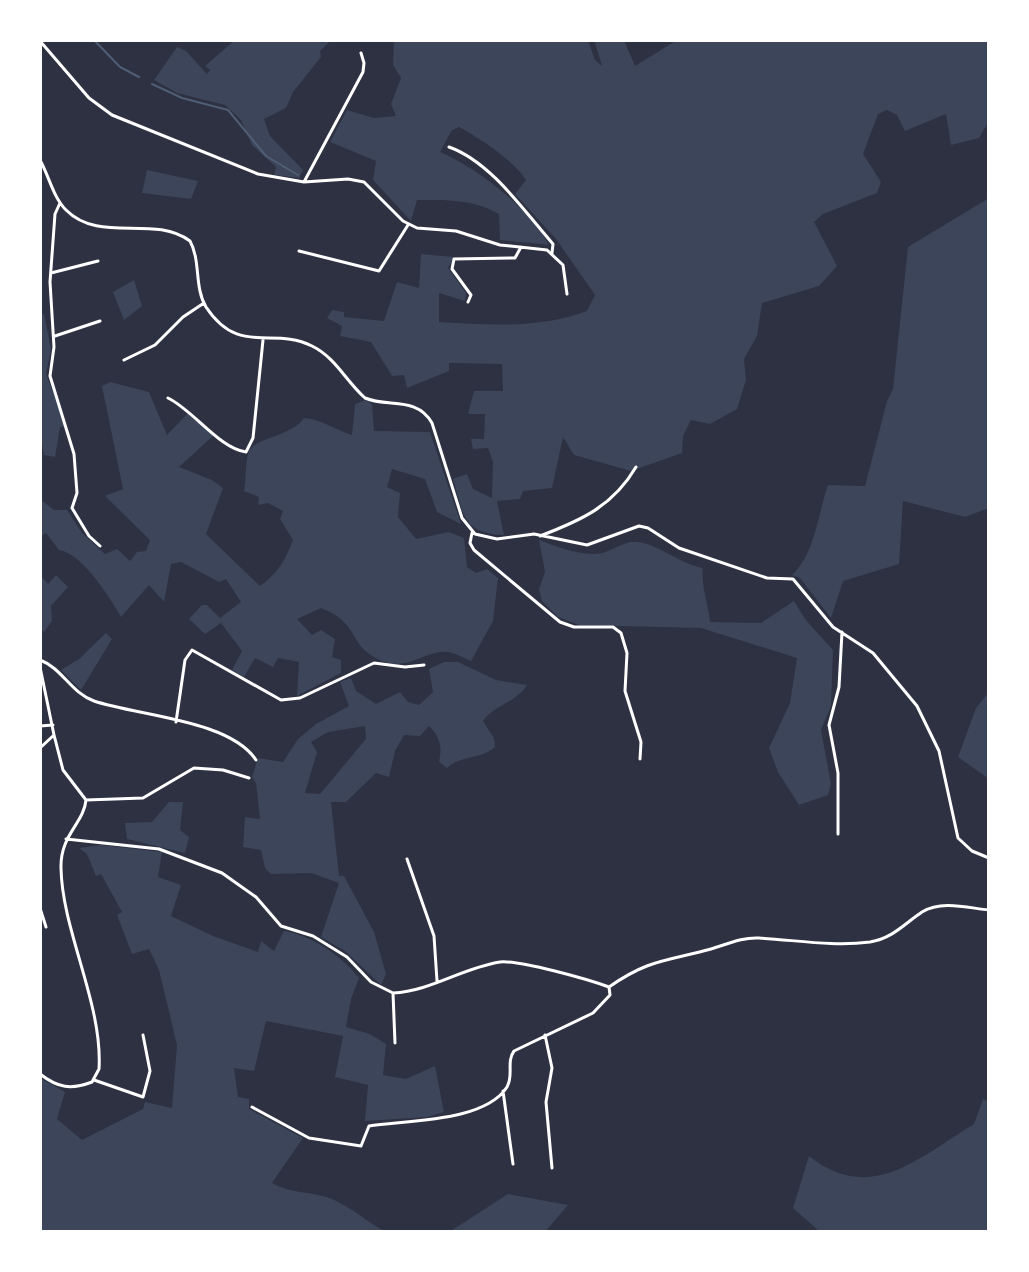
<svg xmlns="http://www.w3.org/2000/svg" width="1029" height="1272" font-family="'Roboto Condensed',sans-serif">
  <rect width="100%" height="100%" fill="#2d3142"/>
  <path fill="#3c4559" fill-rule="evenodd" d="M235 40H331L320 51 321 57 293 92 286 108 264 119 270 136 303 170 299 178 274 175 276 167 252 145 241 120 225 105 177 93 154 80 177 47 186 51 207 74 210 70 205 66Z
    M394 40H588L595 60 602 66 594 40H624L635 66 677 40H989V121L979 138 951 145 946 114 905 131 897 115 887 110 878 114 863 154 881 182 877 193 823 214 814 222 837 266 819 286 762 303 757 336 744 359 746 380 737 409 710 424 691 420 683 436 682 453 631 471 574 455 563 437 552 488 523 491 520 499 497 501 504 535C461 533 464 514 453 479L467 474 473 489 492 498 493 462 488 448 473 449 471 439H484L485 414H468L474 391H503L502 364 449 363V371L407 388 404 375 392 376 371 342 340 336 342 326 327 318 332 310 344 312V317L384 321 397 282 419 288 421 254 454 257 448 268 466 293 465 301 439 293V322C491 325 537 329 587 311L595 295 556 239 515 194 526 180C513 160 481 139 459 127L452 130 440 152C478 168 530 209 549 245L500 240 499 214C472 199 447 200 417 200L411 221 373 180 376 161 330 142 347 110 374 118 396 116 391 104 401 78 393 65Z
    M147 170 198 181 191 199 142 193Z
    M989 198V508L965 517 903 501 899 564 843 581 831 618 800 578 792 575C815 554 818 513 828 485L865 486 887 401 893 389 908 247Z
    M134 280 142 306 124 320 113 292Z
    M40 313 44 314 51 349 46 374 66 426 60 427 55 457 44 455 40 433Z
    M110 382 149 392 167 435 188 413 214 435 179 467 212 480 223 488 206 534 260 586C277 574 286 559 293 540L280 519 283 511 268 503 258 505 259 497 244 491C246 480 245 462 249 451 255 438 292 436 304 418 324 420 333 429 352 435L355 404 365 400 372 404 374 431 430 432 461 524 437 512 425 479 392 469 387 487 400 493 398 517 416 539 449 532 464 538 467 567 476 573 487 569 498 578 493 621 471 661C464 658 455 653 448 652 424 649 406 676 374 657 349 643 358 622 321 608L297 619 312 635 321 630 335 639 332 657 341 660V673L297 696 299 662 278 658 273 667 255 658 244 677 232 670 242 651 221 623 205 634 189 619 202 605H207L220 618 241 602 226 579 219 582 181 562 171 564 164 602 149 585 121 617C110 598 82 553 59 550L46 533 40 537V499L54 510H67L82 533 105 554 117 549 130 561 137 552 146 551 150 540 105 496 123 489 102 386Z
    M539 540C558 547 582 557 602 553 614 550 626 540 638 542 660 545 678 563 703 568 701 587 708 602 710 622L761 623 794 601 805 619 833 650 831 706 821 730 831 784 828 795 799 805 778 772 769 748 790 703 797 658 701 628 579 625 558 617 542 601 539 589 545 572Z
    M40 575 48 584 56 575 68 587 51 606 52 621 44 632 40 628Z
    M106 633 112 639 81 690 61 670 79 659Z
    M444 662H458L496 680 527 685C516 703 495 704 483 721L494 738 495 747C480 760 461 755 447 768L439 762C442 747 441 738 429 726L420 736 404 735 395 751 389 777 376 773 346 802H331L339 876H344L374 932 386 974 381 985 345 951 321 937 339 883 311 873 271 874 265 868 261 850 243 847 245 817 260 819 256 783 252 777 258 758 283 762 298 739 316 724 349 706 340 682 351 678 356 691 376 704 400 692 408 702 419 705 433 692 429 669ZM365 726 366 739 320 794 305 793 317 752 311 742 328 732Z
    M989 692V779L958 757 976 708Z
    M169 802H183L180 830 189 837 185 853 127 839 125 823 152 822Z
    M101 845 162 852 158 877 181 885 171 916 213 936 258 952 261 941 274 951 284 931C311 935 342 956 359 978L351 999 346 1027 370 1034 386 1044 383 1075 406 1079 435 1066 444 1112 427 1117 365 1121 368 1085 335 1077 343 1036 266 1021 254 1071 234 1068 238 1097 249 1099V1109L303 1138 272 1183C291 1194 311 1191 332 1199 351 1207 367 1222 386 1232H40V1078L65 1092 57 1119 82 1140 143 1109 145 1102 172 1108 177 1045 159 970 149 949 132 954 117 915 122 912 101 874 96 876 87 854 79 848Z
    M983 1099 989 1102V1232H820L793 1208 809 1156C871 1205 918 1158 974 1124Z
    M508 1194 568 1205 545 1232H449Z"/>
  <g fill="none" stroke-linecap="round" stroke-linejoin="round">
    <path stroke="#4f5d75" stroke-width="2" d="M94 40 120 67 139 77
      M152 84 182 98 228 110 266 156 298 175"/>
    <path stroke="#fff" stroke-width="3" d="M663 40H671
      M40 41 89 98 112 115 258 174 304 182 348 179 364 182 403 221 417 228 456 231 500 245 547 250 563 265 567 294
      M449 147C491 162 524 211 553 244L552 253
      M40 160C49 176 53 197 66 210 100 244 153 214 190 241 201 261 194 287 206 307 239 357 273 326 312 346 336 358 345 380 365 398 388 408 417 396 432 423L462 518 475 534 497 539 534 534 587 545 639 526 648 528 679 548 767 578 793 579 833 627 873 653 917 706 939 751 958 838 972 851 989 858
      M304 182 363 72 364 63 361 53
      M60 203 55 214 50 282 54 347 50 376 74 454 77 493 72 508 89 536 100 546
      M299 251 379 271 408 225
      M51 273 98 261
      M468 302 471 295 452 269 454 259 515 258 521 247
      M55 336 100 321
      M124 360 155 345 183 317 204 303
      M168 398C193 410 220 449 246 452L253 438 263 340
      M472 533 470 543 474 550 560 622 574 627H613L621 633 627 653 625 691 641 742 640 759
      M540 536C582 520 613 506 636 467
      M40 660C62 668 71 693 94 701 139 716 230 720 256 760
      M40 667 54 735 40 748
      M176 722 185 660 192 650 281 700 300 698 374 663 405 667 424 665
      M40 726 53 725
      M54 735 63 770 86 800 143 798 194 768 223 770 249 778
      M838 834V773L829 725 839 687 842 632
      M66 839 159 849 222 873 256 897 281 926 313 936 347 957 371 982 393 993 395 1043
      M407 859 434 936 437 981
      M40 908 46 927
      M609 987C649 959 667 961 711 949 728 944 742 937 759 938 796 940 833 947 870 942 893 938 904 924 922 912 942 900 968 908 989 910
      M545 1035 552 1068 546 1102 552 1168
      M40 1074C58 1088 71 1090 92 1082L99 1069C103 1004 62 931 61 868 60 835 84 823 86 800
      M94 1080 143 1097 150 1071 143 1035
      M503 1091 513 1164
      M252 1107 309 1138 361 1146 369 1126C404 1120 484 1123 507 1087 514 1075 506 1062 514 1051L593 1013 610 995 609 987C587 979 520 960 500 962 462 968 431 991 393 993"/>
  </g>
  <rect width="1029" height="1272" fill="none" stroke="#ffffff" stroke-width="84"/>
</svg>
